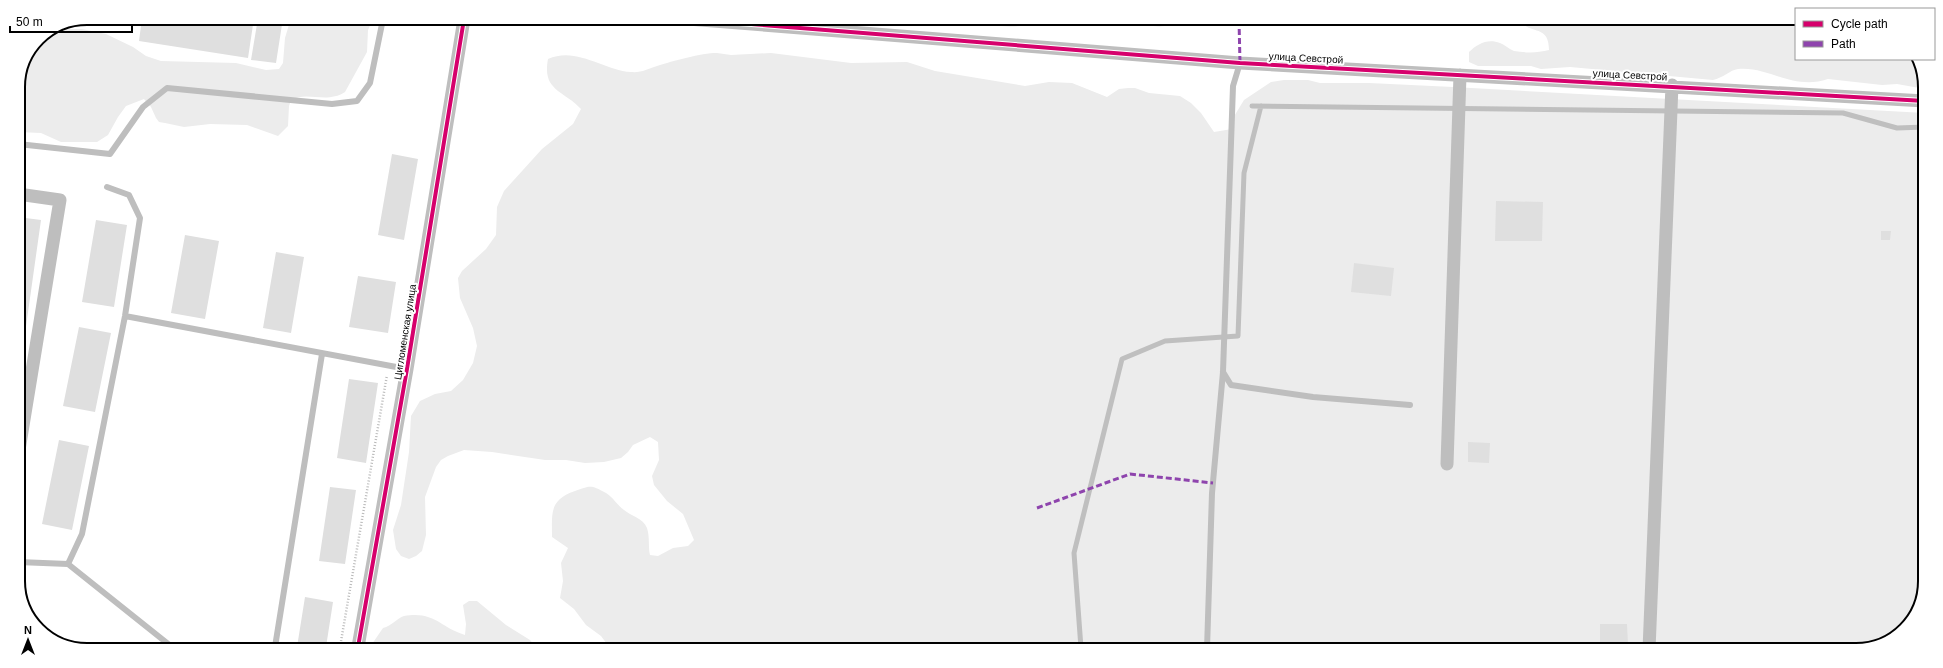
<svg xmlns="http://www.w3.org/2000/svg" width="1943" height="668" font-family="Helvetica,sans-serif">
  <rect width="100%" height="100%" fill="#fff"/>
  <path fill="#ececec" d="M291 18 373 19 368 30 367 52 345 92C327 104 307 91 291 100L289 106 288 126 278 136 247 125 210 124 184 127 165 123 159 122 156 118 151 107 144 99 126 106 118 117 108 135 97 142H61L41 133 18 132V83L38 38 52 29H82L106 34 133 47 146 56 161 61 236 63 266 70 279 69 283 63 285 38Z
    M978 20H1050C1034 27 993 30 978 20Z
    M1137 20H1180C1167 29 1150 28 1137 20Z
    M1520 21H1796V59H1916L1925 82V89L1897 84 1882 85 1828 79C1793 91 1769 66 1738 69 1730 70 1723 78 1713 80L1570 67 1541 69 1531 66H1478L1469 62V52C1477 44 1488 38 1500 43 1505 45 1509 49 1514 51 1525 53 1538 53 1549 50 1549 24 1531 35 1520 21Z
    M717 53 731 55 771 53 851 63 907 62 935 71 1025 86 1049 82 1072 83 1107 97 1119 89 1128 88H1135L1149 93 1180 96 1191 103 1201 113 1214 132 1232 129 1233 118 1244 100 1271 82 1284 80H1308L1320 83H1369L1453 87 1925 113 1921 603 1898 636 1856 650 610 648 601 636 586 625 574 609 560 598 563 581 561 563 568 548 552 537C552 513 549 500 575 491 590 486 590 484 606 493 613 497 617 505 624 510 631 516 643 518 647 528 650 537 648 547 650 555L658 556 673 548 688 546 694 540 683 514 667 501 654 485 652 476 659 460 658 442 650 437 633 445 628 452 621 458 604 462 585 463 566 460H545L492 452 464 450 448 456 441 460 436 467 425 497 426 535 422 551 416 556 409 559 401 556 396 549 393 530 401 505 409 452 411 416 420 401 435 394 451 391 463 380 473 363 477 346 473 328 460 298 458 278 462 271 486 249 496 235 497 207 504 191 542 149 573 124 581 109C563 90 542 91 548 59 576 46 603 70 631 72 641 73 648 69 657 66 673 61 701 53 717 53Z
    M469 601H477L506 625 530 640 535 646 545 647H372V644L383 628C392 626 397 618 404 616 435 611 439 627 465 635L466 624 463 605Z"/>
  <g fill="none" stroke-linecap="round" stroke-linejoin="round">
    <path stroke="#bfbfbf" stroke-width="5" d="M1252 106 1843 113 1897 128 1925 127
      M1081 648 1074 553 1122 359 1165 341 1238 336 1244 173 1261 106"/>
  </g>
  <path fill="#dfdfdf" d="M142 18H254L248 58 139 41Z
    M258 18H283L276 63 251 60Z
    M392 154 418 159 404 240 378 235Z
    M1496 201 1543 202 1542 241H1495Z
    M18 217 41 220 19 376H18Z
    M96 220 127 225 114 307 82 302Z
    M1881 231H1891L1890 240H1881Z
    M185 235 219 241 205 319 171 313Z
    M276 252 304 257 291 333 263 328Z
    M1354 263 1394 268 1391 296 1351 292Z
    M358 276 396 282 388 333 349 327Z
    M79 327 111 333 95 412 63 406Z
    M349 379 378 383 366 463 337 458Z
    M59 440 89 446 72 530 42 524Z
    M1468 442 1490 443 1489 463 1468 462Z
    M330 487 356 490 345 564 319 561Z
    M305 597 333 602 326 647H297Z
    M1600 624H1627L1628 645H1600Z"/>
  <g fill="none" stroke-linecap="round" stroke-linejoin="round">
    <path stroke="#b9b9b9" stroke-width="2.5" stroke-dasharray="1 2" stroke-linecap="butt" d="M340 647 387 375"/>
    <path stroke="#bebebe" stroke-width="6" d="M18 144 110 154 143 107 167 88 332 104 357 101 370 83 383 19
      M125 316 407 369
      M1223 372 1231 385 1313 397 1410 405
      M18 562 68 564 82 534 125 316 140 218 129 195 107 187
      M68 564 172 647
      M275 647 322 354
      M1207 649 1212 493 1223 372 1233 86 1240 63"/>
    <path stroke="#bebebe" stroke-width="13" d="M688 19 1240 63 1925 101
      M18 194 60 200 18 456
      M1447 464 1460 75
      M358 647 407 369 464 19
      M1649 650 1672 85"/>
    <path stroke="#8e44ad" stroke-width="3" stroke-dasharray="6 3" stroke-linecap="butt" d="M1239 20 1240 63
      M1037 508 1130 474 1213 483"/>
    <defs>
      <path id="cycleway" d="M688 19 1240 63 1925 101
        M358 647 407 369 464 19"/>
    </defs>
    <use href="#cycleway" stroke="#fff" stroke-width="6"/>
    <use href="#cycleway" stroke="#d6006c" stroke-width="4"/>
  </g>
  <g text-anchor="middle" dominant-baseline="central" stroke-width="4" stroke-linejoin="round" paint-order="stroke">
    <g font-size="10" fill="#000" stroke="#fff">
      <text transform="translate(1306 58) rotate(3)">улица Севстрой</text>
      <text transform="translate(1630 75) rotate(3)">улица Севстрой</text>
      <text transform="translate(405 332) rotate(-81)">Цигломенская улица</text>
    </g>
  </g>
  <path d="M0 0H1943V668H0ZM87 25H1856A62 62 0 0 1 1918 87V581A62 62 0 0 1 1856 643H87A62 62 0 0 1 25 581V87A62 62 0 0 1 87 25Z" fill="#fff" fill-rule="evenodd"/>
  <path fill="none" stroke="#000" stroke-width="2" d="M87 25H1856A62 62 0 0 1 1918 87V581A62 62 0 0 1 1856 643H87A62 62 0 0 1 25 581V87A62 62 0 0 1 87 25Z"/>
  <rect x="1795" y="8" width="140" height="52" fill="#ffffff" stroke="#999999"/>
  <rect x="1803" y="21" width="20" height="6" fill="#d6006c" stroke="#999999"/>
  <text x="1831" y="28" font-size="12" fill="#000000">Cycle path</text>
  <rect x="1803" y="41" width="20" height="6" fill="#8e44ad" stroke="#999999"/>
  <text x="1831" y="48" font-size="12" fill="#000000">Path</text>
  <g transform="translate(28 640)" stroke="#ffffff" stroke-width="3" paint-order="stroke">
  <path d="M0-3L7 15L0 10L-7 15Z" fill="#000000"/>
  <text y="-6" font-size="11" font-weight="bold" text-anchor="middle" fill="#000000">N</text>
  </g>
  <path d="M10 26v6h122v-6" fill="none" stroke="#000000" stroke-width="2"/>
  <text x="16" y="26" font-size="12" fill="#000000" stroke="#ffffff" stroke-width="3" paint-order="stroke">50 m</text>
</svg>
